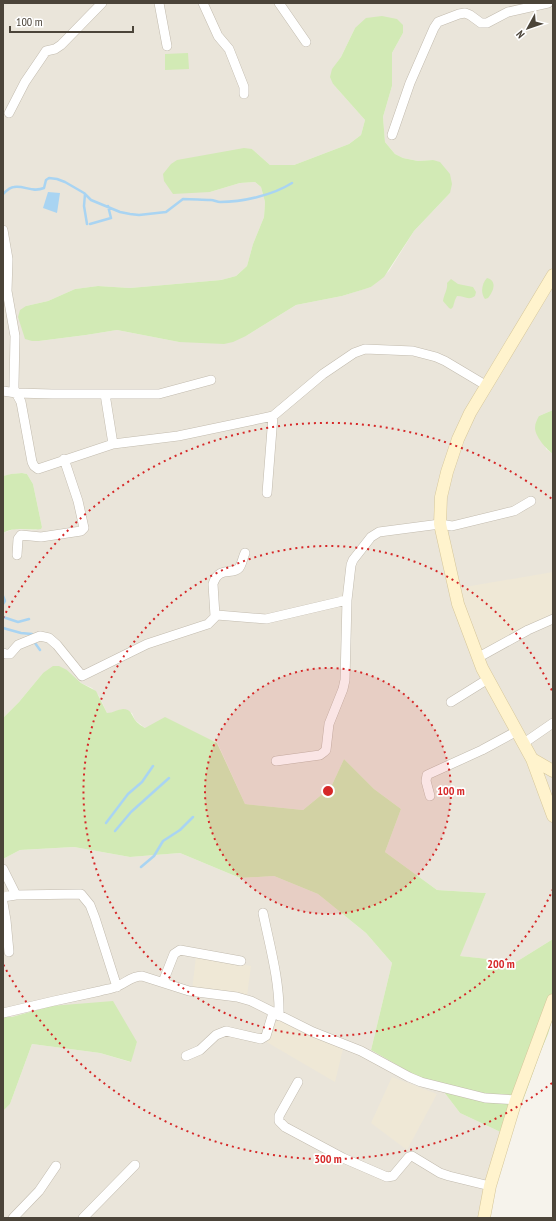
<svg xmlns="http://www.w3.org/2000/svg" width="556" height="1221" font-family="'PT Sans Narrow',sans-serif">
  <rect width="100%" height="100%" fill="#f6f3ec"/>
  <path fill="#eae5da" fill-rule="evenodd" d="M3 3H553V410L539 416 546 449 553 454V939L516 962 459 956 486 893 437 890 385 852 401 809 374 789 344 759 331 787 303 810 245 804 217 742 145 728 135 720 132 713 122 709 111 713H107L99 696 92 688 81 683 67 670 43 673 19 702 3 718V533L14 529 36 530 42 527 33 484 27 474 22 473 12 474 3 476ZM403 25V33L392 53V86L383 117 385 142 395 154 403 158 418 161 433 160 450 193 414 231 389 271 371 287 342 296 296 305 246 336 179 342 117 330 86 335 39 341 26 306 48 301 75 289 98 286 130 288 221 280 236 276 247 266 253 244 264 217 265 202 261 187 255 182 240 183 210 192 252 149 270 165H294L349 144 361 135 365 120 333 84 332 70 341 57 355 28Z
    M74 847 130 857 180 853 240 878 274 876 318 894 366 933 392 963 371 1050 444 1092 460 1113 509 1136 496 1186 490 1218H3V1111L10 1104 32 1044 100 1053 130 1062 137 1042 51 1006 12 1017H3V859L20 850Z"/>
  <path fill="#efe8d6" d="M553 572V619L482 652 469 623 459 588Z
    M196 956 251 966 247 996 192 990Z
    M272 1015 343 1049 335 1082 265 1041Z
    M392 1077 437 1094 407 1150 371 1123Z"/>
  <path fill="#d2eab5" d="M382 16 397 19 403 25V33L392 53V86L383 117 385 142 395 154 403 158 418 161 433 160 440 162 450 174 452 184 450 193 414 231 384 277 371 287 365 289 342 296 296 305 246 336 233 342 224 344 179 342 117 330 86 335 39 341H32L25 339 18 317 20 310 26 306 48 301 75 289 98 286 130 288 221 280 236 276 247 266 253 244 264 217 265 202 261 187 255 182 240 183 210 192 173 194 164 181 163 174 171 164 177 160 244 148 252 149 270 165H294L349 144 361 135 365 120 333 84 330 77 332 69 341 57 355 28 366 18Z
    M188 53 189 69 165 70V54Z
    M487 278C498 281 493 292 488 298L485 299C480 293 482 283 487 278Z
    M451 279 458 284 473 287 476 292 475 296C468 301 465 296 457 296L455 300 453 307 451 309 449 308 443 301C444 294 448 289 447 283Z
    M553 410V454C546 449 535 436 535 428 535 423 537 420 539 416Z
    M22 473 27 474 33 484 42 527 41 529C28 531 15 526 3 533V476L11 474Z
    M53 666H59L67 670 81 683 96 691 107 713C113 713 118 709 123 709 131 709 131 714 135 720 137 723 142 726 145 728L165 717 217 743 245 804 303 810 331 787 344 759 374 789 401 809 385 852 437 890 486 893 460 956 516 962 553 939V1017L548 1034 540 1053 521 1106 509 1136 460 1113 444 1092 371 1050 392 963 366 933 318 894 274 876 240 878 180 853 130 857 74 847 20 850 3 859V718L19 702 43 673Z
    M113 1001 137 1042 131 1062 100 1053 32 1044 10 1104 3 1111V1017H12L51 1006Z"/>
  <path fill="#a9d4f2" d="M48 192 60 193 57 213 43 208Z"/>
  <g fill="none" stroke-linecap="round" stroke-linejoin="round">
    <path stroke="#a9d4f2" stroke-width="2.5" d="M3 194C6 191 10 187 14 187 24 185 32 193 44 188L46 180 49 178 57 179 65 182 84 193 91 200 120 212 130 214 139 215 166 212 183 199C193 199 202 200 211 200 214 200 217 202 220 202 243 202 273 195 292 183
      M85 194 84 206 87 224
      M90 224 111 218 108 206
      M3 596 5 601 3 604
      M3 617 18 622 29 619
      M3 628 21 633 32 634 35 643 40 650
      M106 823 128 794 142 782 153 766
      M115 831 131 812 169 778
      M141 867 154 856 163 841 180 830 193 817"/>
    <defs>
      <path id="street" d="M159 3 167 46
        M203 3 218 36 229 49 244 87V94
        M279 3 306 42
        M9 113 25 82 42 57 46 51 55 49 61 45 102 3
        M392 135 410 83 434 28 438 22 459 14 465 13 470 15 481 23H487L508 12 548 3
        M3 230 8 259 7 291 15 336 14 384V389L21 402 32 462 34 466 38 469 113 444 178 436 273 416 323 374 354 353 365 349 413 351 436 357 445 361 487 386
        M3 391 16 393 52 394H159L211 380
        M105 394 113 444
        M267 493 273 416
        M17 555 18 539 21 535 41 537 81 531 84 528 78 501 64 459
        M215 616 213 584C219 565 232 576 239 568 242 564 243 557 245 553
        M3 653 6 654H10L18 645 40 636 49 638 57 645 82 676 147 644 208 624 217 615 266 619 347 600
        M479 657 528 630 553 619
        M451 702 488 679
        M524 743 553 723
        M276 761 320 755 324 752 326 750 329 724 343 689 345 680 347 600 351 565 353 560 371 537 379 532 440 524 452 526 514 511 531 501
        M430 796 426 781 427 775 482 750 517 731
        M3 869 16 895
        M3 897 16 895 81 894 90 905 95 918 117 987
        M3 903 6 920 9 952
        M263 913C270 947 280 982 279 1016
        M163 982 174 954 180 950 241 961
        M3 1013 54 1001 100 991C106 989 113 989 118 986 127 982 132 976 142 976L189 991 237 997 251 1001 313 1032 361 1051 409 1077 421 1082 485 1098 516 1100
        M186 1056 200 1050 216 1035 226 1031 261 1039 266 1036 273 1013
        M298 1082 279 1116V1121L285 1127 343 1158 387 1177 393 1176 409 1157 412 1156 440 1173 449 1176 490 1186
        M13 1218 39 1191 56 1166
        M83 1218 135 1165"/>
      <path id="secondary" d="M553 275 470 413 458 439 447 472 441 497 440 524 458 604 482 668 532 759 553 816
        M532 759 553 771
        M484 1218 490 1186 516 1100 553 1000"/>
    </defs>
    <use href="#street" stroke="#c2bbae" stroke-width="10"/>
    <use href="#secondary" stroke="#d6c79b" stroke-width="13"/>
    <use href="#street" stroke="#fff" stroke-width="9"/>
    <use href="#secondary" stroke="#fff3cd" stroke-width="12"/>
  </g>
  <circle cx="328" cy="791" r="123" fill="#d62828" fill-opacity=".12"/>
  <g fill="none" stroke="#d62828" stroke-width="2" stroke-dasharray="2 4">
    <circle cx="328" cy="791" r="123"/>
    <path d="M553 889A245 245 0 1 1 553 693"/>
    <path d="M552 1083A368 368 0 0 1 3 964M3 618A368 368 0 0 1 552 499"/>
  </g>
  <circle cx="328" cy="791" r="6" fill="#d62828" stroke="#fff" stroke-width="2"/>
  <g font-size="12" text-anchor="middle" font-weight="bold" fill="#d62828" stroke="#fff" stroke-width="3.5" stroke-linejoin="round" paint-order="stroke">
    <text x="451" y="795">100 m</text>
    <text x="501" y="968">200 m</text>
    <text x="328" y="1163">300 m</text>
  </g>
  <rect width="556" height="1221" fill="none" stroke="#4b4439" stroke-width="8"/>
  <g transform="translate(528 28) rotate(230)" stroke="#ffffff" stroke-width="3" paint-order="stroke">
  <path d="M0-3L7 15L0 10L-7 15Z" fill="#4b4439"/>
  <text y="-6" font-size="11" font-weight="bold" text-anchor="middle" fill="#4b4439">N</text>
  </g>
  <path d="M10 26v6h123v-6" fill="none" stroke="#4b4439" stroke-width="2"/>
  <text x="16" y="26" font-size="12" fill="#4b4439" stroke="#ffffff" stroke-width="3" paint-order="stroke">100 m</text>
</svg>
